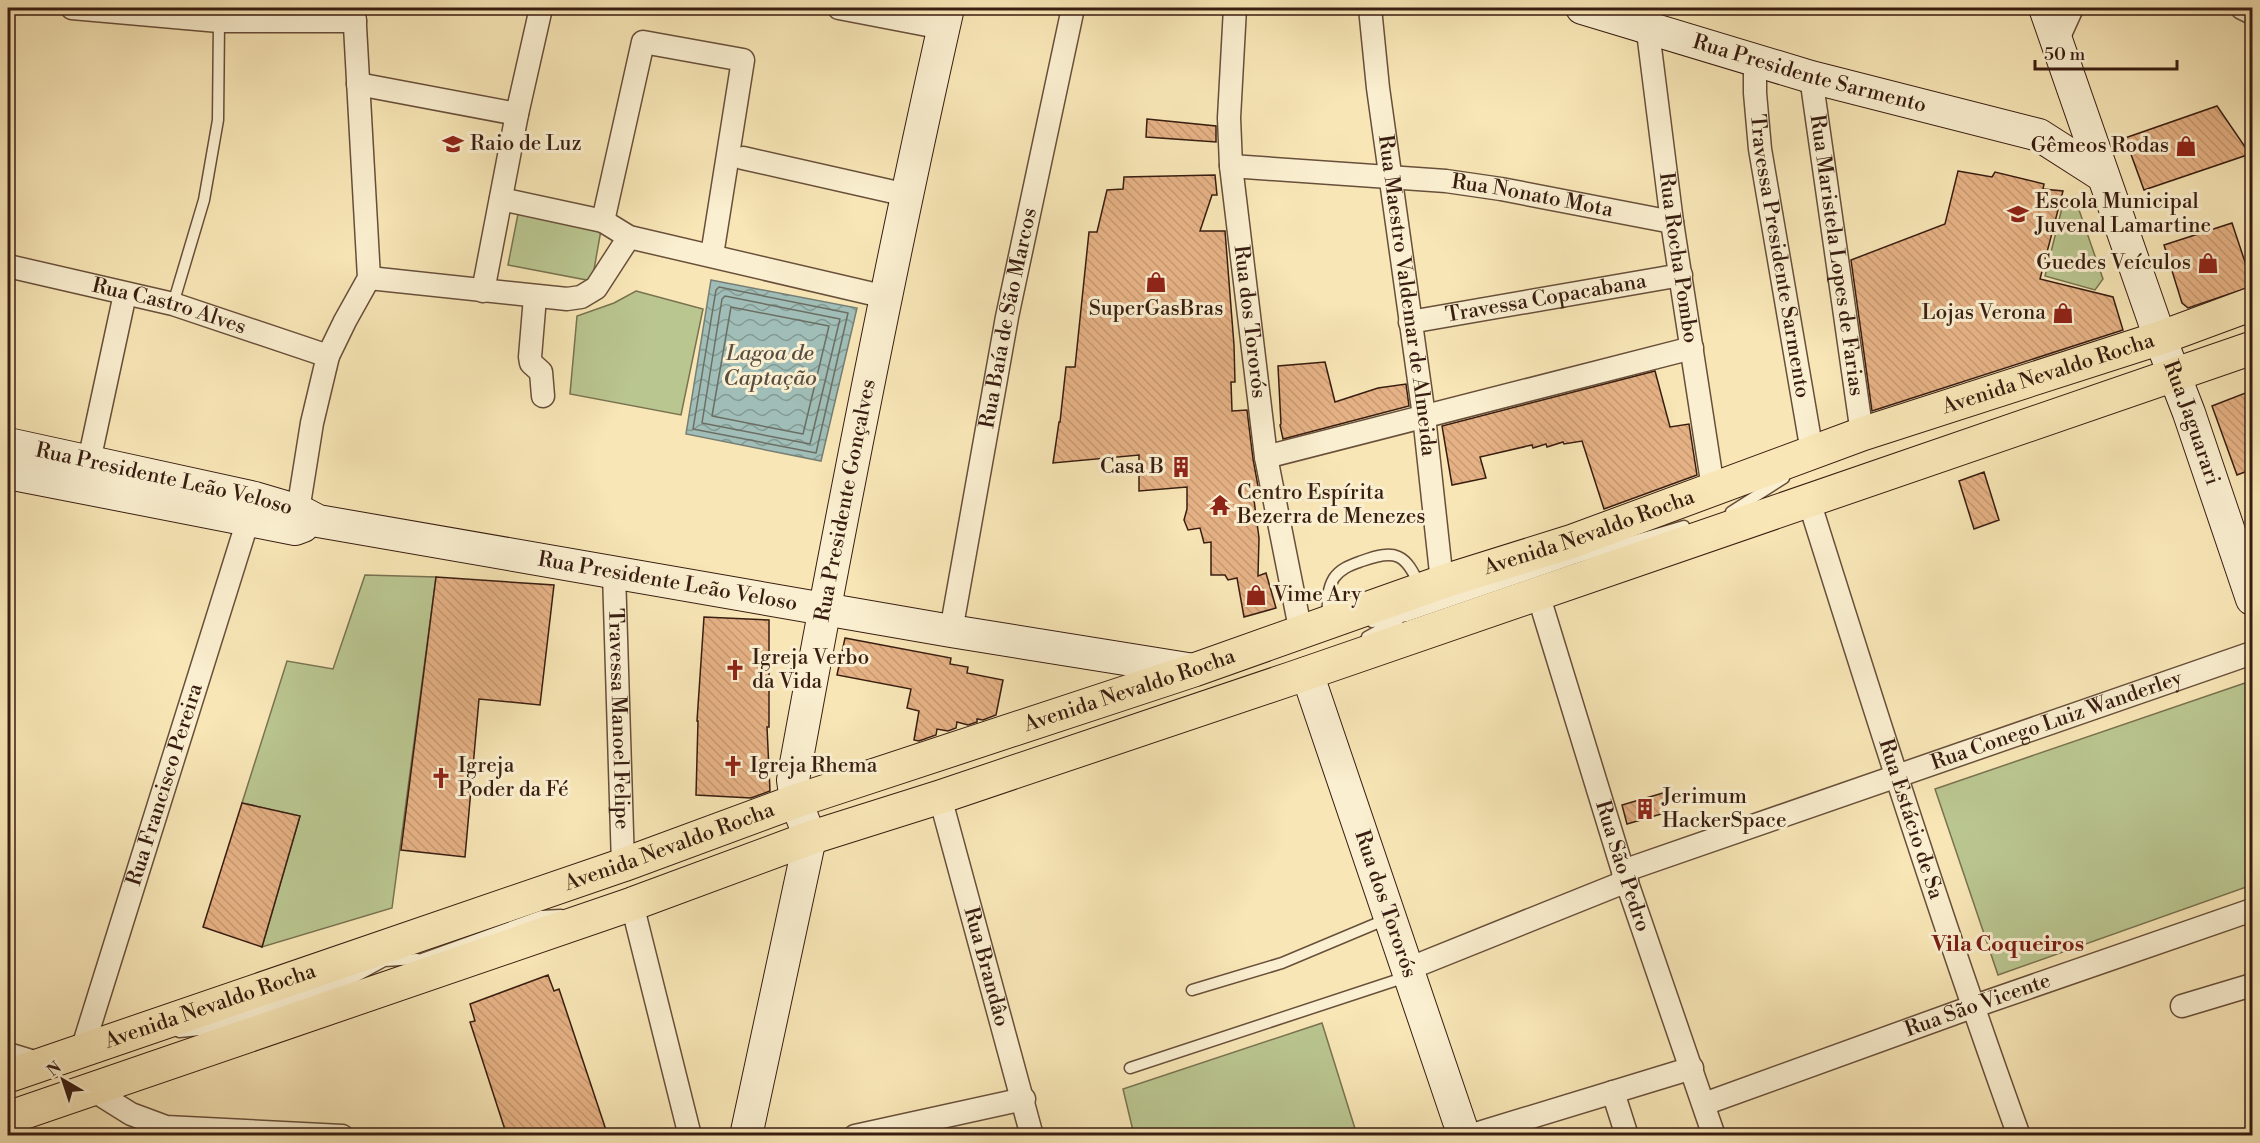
<svg xmlns="http://www.w3.org/2000/svg" width="2260" height="1143" font-family="'Libre Bodoni',serif">
  <defs>
    <pattern id="water-waves" width="16" height="10" patternUnits="userSpaceOnUse" patternTransform="scale(1.5)"><rect width="16" height="10" fill="#a0beb7"/><path d="M0 5q4-4 8 0t8 0" fill="none" stroke="#839a93"/></pattern>
    <pattern id="building-back-hatch" width="6" height="6" patternUnits="userSpaceOnUse" patternTransform="scale(1.5)"><rect width="6" height="6" fill="#e6b285"/><path d="M-1 5l2 2M0 0l6 6M5-1l2 2" fill="none" stroke="#c69972"/></pattern>
  </defs>
  <rect width="100%" height="100%" fill="#f8e6b6"/>
  <filter id="stains"><feTurbulence type="fractalNoise" baseFrequency=".00333" numOctaves="4"/><feColorMatrix values="0 0 0 0 .2 0 0 0 0 .09 0 0 0 0 .02 0 0 0 .5 -.17"/></filter>
  <radialGradient id="worn" r=".72"><stop offset=".6" stop-color="#630" stop-opacity="0"/><stop offset="1" stop-color="#630" stop-opacity=".3"/></radialGradient>
  <path fill="#bac690" stroke="#797250" stroke-width="1.5" d="M2068 203 2078 207 2103 279 2095 290 2045 276 2062 208Z
    M518 214 601 230 592 281 508 265Z
    M636 291 703 309 681 415 570 394 577 316 614 303Z
    M365 575 436 577 392 908 262 947 300 816 242 803 287 661 333 669Z
    M2245 683 2252 704V885L1998 975 1935 789Z
    M1322 1023 1357 1135H1134L1123 1089Z"/>
  <path fill="url(#water-waves)" stroke="#767e75" stroke-width="1.5" d="M711 280 857 308 821 461 686 434Z"/>
  <g fill="none" stroke-linecap="round" stroke-linejoin="round">
    <path stroke="#6c6e64" stroke-width="1.5" d="M719 287 848 313 816 453 693 429 716 290Z
      M725 296 840 319 810 444 702 423 722 299Z
      M731 307 829 326 803 434 712 416Z"/>
  </g>
  <path fill="url(#building-back-hatch)" stroke="#381d11" stroke-width="1.5" d="M2217 106 2250 154 2144 190 2125 138Z
    M1147 119 1216 126V142L1146 137Z
    M1958 171 1992 177 1995 172 2044 184 2043 189 2063 191 2040 279 2113 297 2123 330 1872 411 1851 260 1945 224Z
    M1215 175 1217 195H1212L1200 231H1225L1234 345 1235 382H1231L1232 411 1247 410 1253 459 1260 497 1254 500 1259 538 1258 576 1266 573 1276 608 1244 617 1237 578 1228 580 1225 575H1211V542L1204 543 1200 528 1188 530 1184 520 1187 509V487L1139 491V455L1053 463 1059 422H1060L1066 367H1075L1089 232H1097L1107 190 1123 189 1124 177Z
    M2232 223 2253 286 2188 308 2182 303 2164 245Z
    M1325 362 1335 402 1378 388 1406 384 1409 406 1283 439 1280 425 1281 424 1278 366Z
    M1655 371 1670 427 1689 424 1697 475 1604 509 1582 441 1564 444 1563 442 1547 447 1546 444 1533 448 1532 445 1480 457 1486 478 1452 485 1442 426Z
    M2253 390V415L2247 417 2253 432V469L2237 475 2212 406Z
    M1984 472 1999 520 1974 529 1959 481Z
    M436 577 554 585 540 705 479 699 465 857 401 850Z
    M704 617 769 620V727H767L770 791 751 798 696 795 698 721H697Z
    M845 638 951 658 950 664 968 667 967 673 1003 680 996 715 983 720 977 719V722L968 725 957 722 956 728 948 731 937 729 936 735 919 741 914 740 919 711 907 708 911 689 837 675Z
    M1663 793 1668 812 1627 824 1622 805Z
    M242 803 300 816 262 947 203 927Z
    M548 975 554 991 559 989 608 1136H507L470 1022 475 1021 470 1004Z"/>
  <g fill="none" stroke-linecap="round" stroke-linejoin="round">
    <defs>
      <path id="lane" d="M173 304 204 200 218 120 219 21
        M1731 512 1784 478
        M1328 620C1328 605 1326 591 1334 578 1341 568 1351 565 1362 561 1395 549 1406 553 1420 587
        M1372 622 1407 616 1579 557 1684 526
        M1367 637 1398 620
        M411 963 541 916 561 915
        M1192 990 1282 963 1387 919
        M179 1032 200 1030 353 978 384 961 417 959
        M1130 1068 1406 977"/>
      <g id="street">
        <path d="M72 8 219 21H355"/>
        <path d="M839 8 943 28"/>
        <path id="s1" d="M1235 8 1229 118 1231 166 1266 457 1301 633"/>
        <path id="s2" d="M1370 8 1378 88 1424 416 1442 582"/>
        <path id="s3" d="M1645 8 1672 222 1713 488"/>
        <path d="M2242 8 2252 13"/>
        <path d="M2057 41 2072 8"/>
        <path id="s4" d="M1755 60V93L1760 149 1812 452"/>
        <path id="s5" d="M1811 77 1862 434"/>
        <path d="M358 84 517 114"/>
        <path d="M743 158 907 195"/>
        <path id="s6" d="M1231 166 1446 181 1501 189 1672 222"/>
        <path d="M501 199 603 221 629 237 886 297"/>
        <path d="M603 221 643 42 743 60 712 255"/>
        <path id="s7" d="M8 266 173 304 328 356"/>
        <path d="M369 278 567 299 581 297 596 288 629 237"/>
        <path d="M483 291 517 114 541 8"/>
        <path d="M535 297 530 357 531 363 541 372 543 396"/>
        <path id="s8" d="M1410 322 1681 275"/>
        <path d="M1266 457 1692 348"/>
        <path d="M89 461 125 294"/>
        <path id="s9" d="M1809 501C1876 714 1943 926 2019 1136"/>
        <path d="M296 523 312 423 328 356 345 321 369 278 354 8"/>
        <path id="s10" d="M614 573 623 865"/>
        <path id="s11" d="M1538 594 1623 871 1714 1136"/>
        <path id="s12" d="M951 631 1007 317 1073 8"/>
        <path id="s13" d="M940 797 1032 1136"/>
        <path id="s14" d="M1623 871 2252 653"/>
        <path d="M632 904 690 1136"/>
        <path d="M1408 969 1627 881"/>
        <path d="M2182 1006 2252 985"/>
        <path id="s15" d="M82 1050 248 520"/>
        <path d="M8 1054 41 1064"/>
        <path d="M91 1089 131 1114 166 1127 342 1136"/>
        <path d="M1613 1092 1627 1136"/>
        <path id="s16" d="M1704 1104 1972 1007 2252 910"/>
        <path d="M855 1136 1024 1099"/>
        <path d="M1469 1136 1692 1068"/>
      </g>
      <g id="secondary">
        <path id="s17" d="M1582 8 1811 77 2039 135 2103 176"/>
        <path id="s18" d="M2045 8 2160 338 2189 413 2252 599"/>
        <path id="s19" d="M8 444 255 498 299 511 318 521 951 631 1194 670"/>
        <path d="M8 473 295 529 303 526"/>
        <path id="s20" d="M1307 673 1464 1136"/>
        <path id="s21" d="M746 1136 810 838 796 801 793 780C840 522 890 264 948 8"/>
      </g>
      <g id="highway">
        <path id="s22" d="M8 1076 623 865 796 801 1194 670 1442 582 1573 541 1862 434 2160 338 2252 304"/>
        <path d="M8 1118 632 904 810 838 940 797 1293 678 2252 348"/>
      </g>
    </defs>
    <use href="#lane" stroke="#684f3a" stroke-width="13"/>
    <use href="#street" stroke="#684f3a" stroke-width="25"/>
    <use href="#secondary" stroke="#381d11" stroke-width="34"/>
    <use href="#highway" stroke="#381d11" stroke-width="35"/>
    <use href="#lane" stroke="#faefd0" stroke-width="10"/>
    <use href="#street" stroke="#faefd0" stroke-width="22"/>
    <use href="#secondary" stroke="#faefd0" stroke-width="32"/>
    <use href="#highway" stroke="#f8e6b6" stroke-width="33"/>
  </g>
  <defs>
    <symbol id="school-bare" viewBox="-9 -9 18 18"><path d="M0-5L7-2L0 1L-7-2ZM-4 1L0 2.5L4 1V4Q0 6-4 4Z" fill="#8f2418" stroke="#faefd0" stroke-width="2.5" paint-order="stroke"/></symbol>
    <symbol id="shop-bare" viewBox="-9 -9 18 18"><path d="M-5-2.5h2.3a2.7 3.5 0 0 1 5.4 0H5L5.5 6h-11ZM-1.5-2.5h3a1.5 2.3 0 0 0-3 0Z" fill="#8f2418" stroke="#faefd0" stroke-width="2.5" paint-order="stroke"/></symbol>
    <symbol id="building-bare" viewBox="-9 -9 18 18"><path d="M-4-6H4V6H1V3H-1V6H-4ZM-2.5-4.3h1.7v1.8h-1.7ZM.8-4.3h1.7v1.8H.8ZM-2.5-1h1.7V.8h-1.7ZM.8-1h1.7V.8H.8Z" fill="#8f2418" stroke="#faefd0" stroke-width="2.5" paint-order="stroke"/></symbol>
    <symbol id="temple-bare" viewBox="-9 -9 18 18"><path d="M0-6L5-2H3V0L6.5 2.5H4V6H1.5V3h-3V6H-4V2.5H-6.5L-3 0V-2H-5Z" fill="#8f2418" stroke="#faefd0" stroke-width="2.5" paint-order="stroke"/></symbol>
    <symbol id="church-bare" viewBox="-9 -9 18 18"><path d="M-1.2-6h2.4v3.5h3.3v2.4h-3.3V6h-2.4V-.1h-3.3v-2.4h3.3Z" fill="#8f2418" stroke="#faefd0" stroke-width="2.5" paint-order="stroke"/></symbol>
  </defs>
  <g fill-rule="evenodd">
    <use href="#school-bare" x="438" y="129" width="30" height="30"/>
    <use href="#shop-bare" x="2171" y="131" width="30" height="30"/>
    <use href="#school-bare" x="2003" y="199" width="30" height="30"/>
    <use href="#shop-bare" x="2193" y="248" width="30" height="30"/>
    <use href="#shop-bare" x="1141" y="267" width="30" height="30"/>
    <use href="#shop-bare" x="2048" y="298" width="30" height="30"/>
    <use href="#building-bare" x="1166" y="452" width="30" height="30"/>
    <use href="#temple-bare" x="1205" y="490" width="30" height="30"/>
    <use href="#shop-bare" x="1241" y="580" width="30" height="30"/>
    <use href="#church-bare" x="720" y="655" width="30" height="30"/>
    <use href="#church-bare" x="718" y="751" width="30" height="30"/>
    <use href="#church-bare" x="426" y="763" width="30" height="30"/>
    <use href="#building-bare" x="1630" y="794" width="30" height="30"/>
  </g>
  <g text-anchor="middle" dominant-baseline="central" stroke-width="6" stroke-linejoin="round" paint-order="stroke">
    <g font-size="21" fill="#381d11" stroke="#faefd0">
      <text stroke="none"><textPath href="#s17" startOffset="237">Rua Presidente Sarmento</textPath></text>
      <text stroke="none"><textPath href="#s6" startOffset="303">Rua Nonato Mota</textPath></text>
      <text stroke="none"><textPath href="#s4" startOffset="198">Travessa Presidente Sarmento</textPath></text>
      <text stroke="none"><textPath href="#s5" startOffset="180">Rua Maristela Lopes de Farias</textPath></text>
      <text stroke="none"><textPath href="#s3" startOffset="252">Rua Rocha Pombo</textPath></text>
      <text stroke="none"><textPath href="#s2" startOffset="290">Rua Maestro Valdemar de Almeida</textPath></text>
      <text stroke="none"><textPath href="#s8" startOffset="138">Travessa Copacabana</textPath></text>
      <text stroke="none"><textPath href="#s7" startOffset="166">Rua Castro Alves</textPath></text>
      <text stroke="none"><textPath href="#s12" startOffset="318">Rua Baía de São Marcos</textPath></text>
      <text stroke="none"><textPath href="#s1" startOffset="315">Rua dos Tororós</textPath></text>
      <text stroke="none"><textPath href="#s22" startOffset="2158">Avenida Nevaldo Rocha</textPath></text>
      <text stroke="none"><textPath href="#s18" startOffset="440">Rua Jaguarari</textPath></text>
      <text stroke="none"><textPath href="#s19" startOffset="160">Rua Presidente Leão Veloso</textPath></text>
      <text stroke="none"><textPath href="#s21" startOffset="650">Rua Presidente Gonçalves</textPath></text>
      <text stroke="none"><textPath href="#s22" startOffset="1672">Avenida Nevaldo Rocha</textPath></text>
      <text stroke="none"><textPath href="#s19" startOffset="675">Rua Presidente Leão Veloso</textPath></text>
      <text stroke="none"><textPath href="#s22" startOffset="1186">Avenida Nevaldo Rocha</textPath></text>
      <text stroke="none"><textPath href="#s10" startOffset="146">Travessa Manoel Felipe</textPath></text>
      <text stroke="none"><textPath href="#s14" startOffset="459">Rua Conego Luiz Wanderley</textPath></text>
      <text stroke="none"><textPath href="#s15" startOffset="278">Rua Francisco Pereira</textPath></text>
      <text stroke="none"><textPath href="#s9" startOffset="334">Rua Estácio de Sa</textPath></text>
      <text stroke="none"><textPath href="#s22" startOffset="700">Avenida Nevaldo Rocha</textPath></text>
      <text stroke="none"><textPath href="#s11" startOffset="285">Rua São Pedro</textPath></text>
      <text stroke="none"><textPath href="#s20" startOffset="244">Rua dos Tororós</textPath></text>
      <text stroke="none"><textPath href="#s13" startOffset="176">Rua Brandâo</textPath></text>
      <text stroke="none"><textPath href="#s16" startOffset="291">Rua São Vicente</textPath></text>
      <text stroke="none"><textPath href="#s22" startOffset="214">Avenida Nevaldo Rocha</textPath></text>
    </g>
    <g font-size="21" fill="#381d11" stroke="#faefd0" text-anchor="start">
      <text x="470" y="144">Raio de Luz</text>
      <text x="2169" y="146" text-anchor="end">Gêmeos Rodas</text>
      <text x="2035" y="202">Escola Municipal<tspan x="2035" dy="24">Juvenal Lamartine</tspan></text>
      <text x="2191" y="263" text-anchor="end">Guedes Veículos</text>
      <text x="1156" y="309" text-anchor="middle">SuperGasBras</text>
      <text x="2046" y="313" text-anchor="end">Lojas Verona</text>
      <text x="1164" y="467" text-anchor="end">Casa B</text>
      <text x="1237" y="493">Centro Espírita<tspan x="1237" dy="24">Bezerra de Menezes</tspan></text>
      <text x="1273" y="595">Vime Ary</text>
      <text x="752" y="658">Igreja Verbo<tspan x="752" dy="24">da Vida</tspan></text>
      <text x="458" y="766">Igreja<tspan x="458" dy="24">Poder da Fé</tspan></text>
      <text x="750" y="766">Igreja Rhema</text>
      <text x="1662" y="797">Jerimum<tspan x="1662" dy="24">HackerSpace</tspan></text>
    </g>
    <g font-size="22" font-style="italic" fill="#574d43" stroke="#faefd0">
      <text x="770" y="353">Lagoa de<tspan x="770" dy="25">Captação</tspan></text>
    </g>
    <g font-size="22" font-weight="bold" fill="#7a1f14" stroke="#faefd0">
      <text x="2008" y="944">Vila Coqueiros</text>
    </g>
  </g>
  <rect width="2260" height="1143" fill="none" stroke="#f8e6b6" stroke-width="30"/>
  <rect x="9" y="9" width="2242" height="1125" fill="none" stroke="#381d11" stroke-width="3"/>
  <rect x="15" y="15" width="2230" height="1113" fill="none" stroke="#381d11" stroke-width="1.5"/>
  <g transform="translate(63 1080) rotate(321)" stroke="#faefd0" stroke-width="4.5" paint-order="stroke">
  <path d="M0-4.5L10 22L0 15L-10 22Z" fill="#381d11"/>
  <text y="-9" font-size="16" font-weight="bold" text-anchor="middle" fill="#381d11">N</text>
  </g>
  <path d="M2035 60v9h142v-9" fill="none" stroke="#381d11" stroke-width="3"/>
  <text x="2044" y="60" font-size="18" fill="#381d11" stroke="#faefd0" stroke-width="4.5" paint-order="stroke">50 m</text>
  <rect width="100%" height="100%" filter="url(#stains)"/>
  <rect width="100%" height="100%" fill="url(#worn)"/>
</svg>
